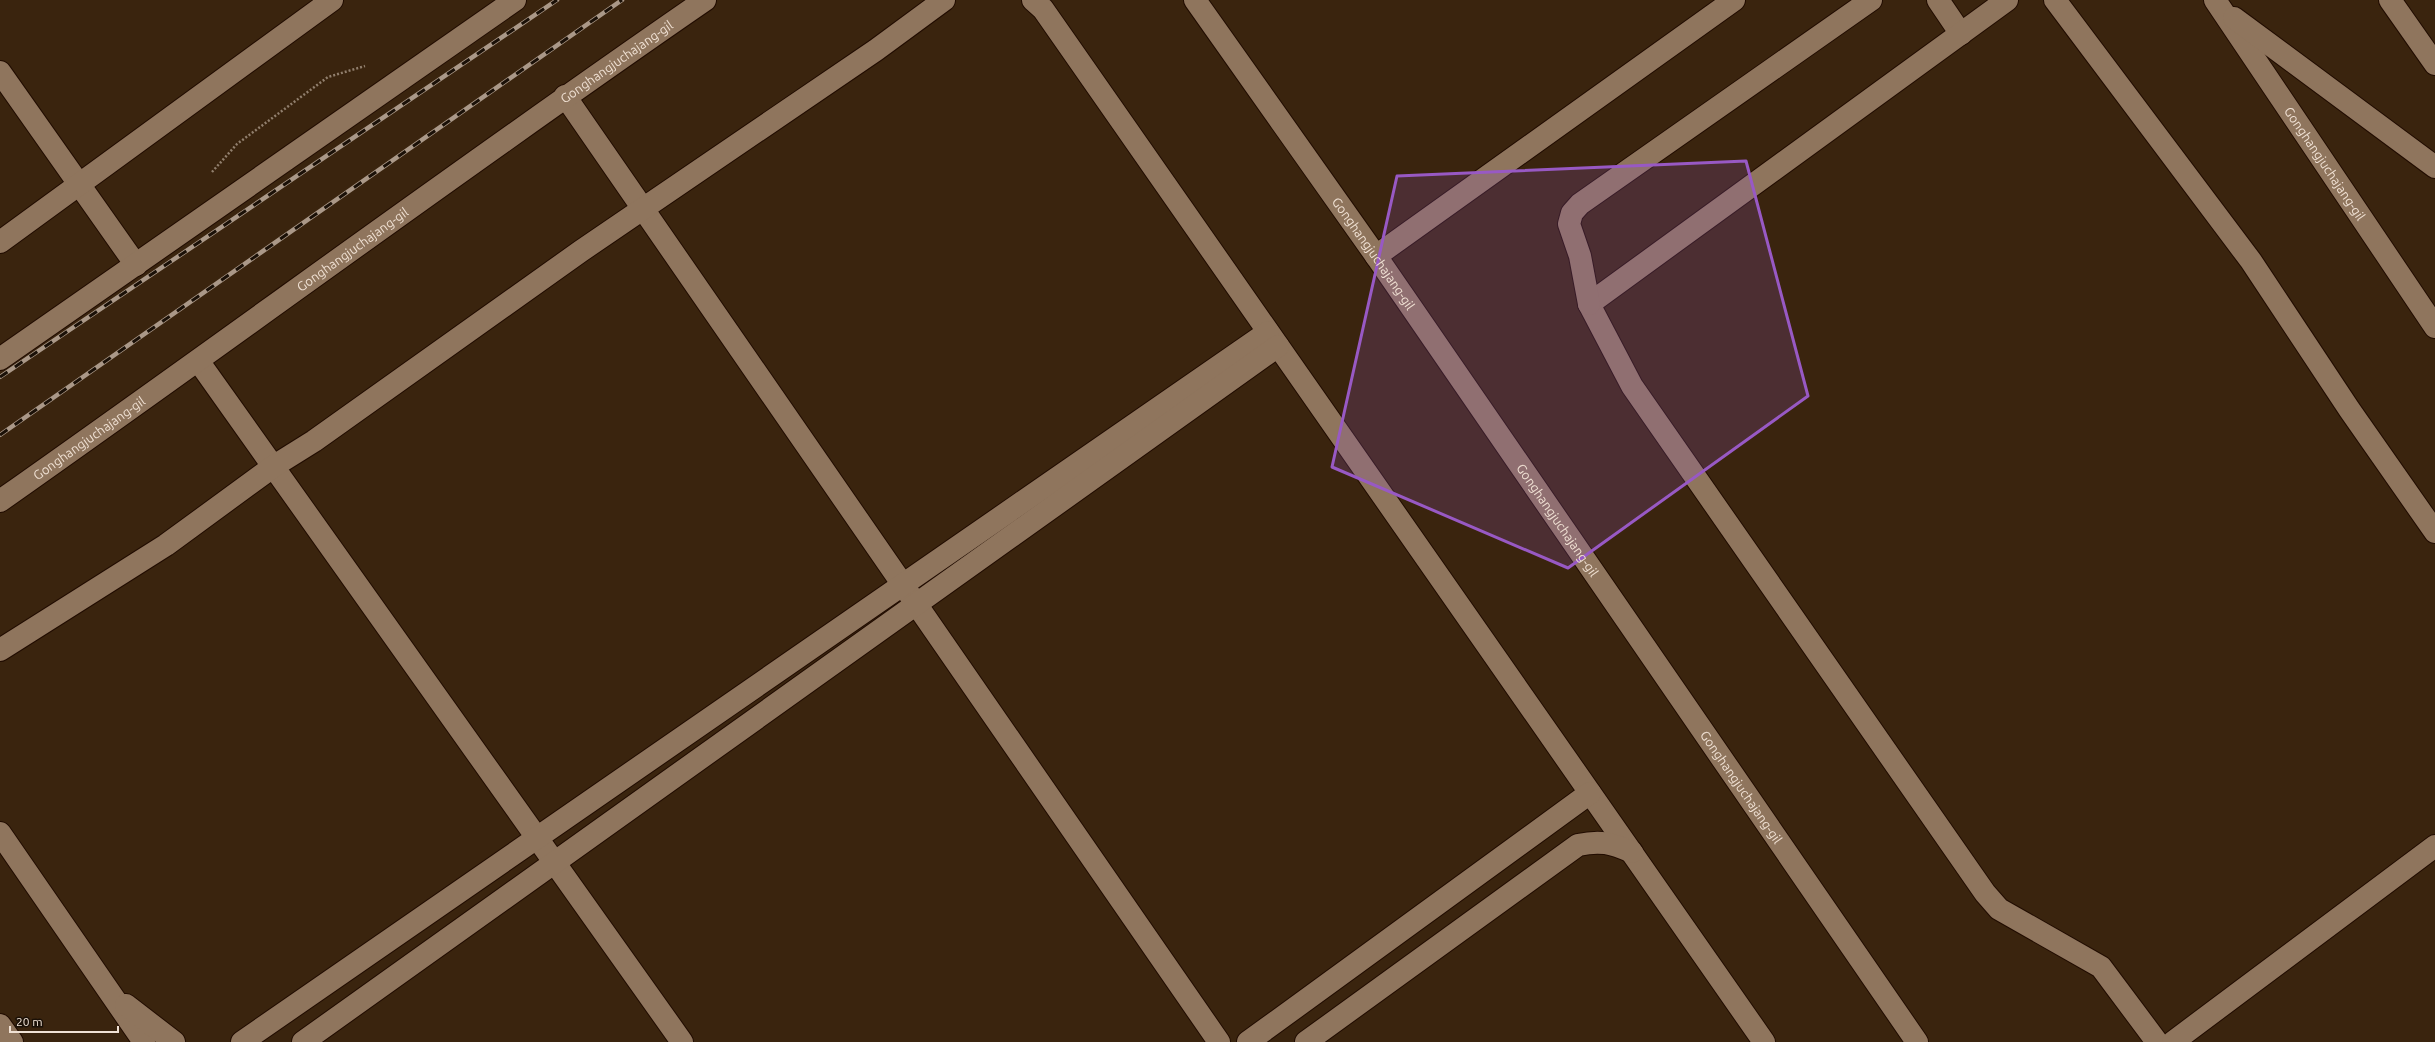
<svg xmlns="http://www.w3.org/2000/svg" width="2435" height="1042" font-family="Ubuntu,sans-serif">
  <rect width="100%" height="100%" fill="#3a240e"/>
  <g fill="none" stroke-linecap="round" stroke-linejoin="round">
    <defs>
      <g id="minor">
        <path d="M1033 0 1043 9 1764 1042"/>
        <path id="s1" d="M1195 0 1376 256 1917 1042"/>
        <path d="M1938 0 1961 34"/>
        <path d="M2007 0 1589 304 1632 386 1985 893 1999 909 2101 967 2157 1042"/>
        <path d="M2055 0 2251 261 2349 409 2435 532"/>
        <path id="s2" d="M2215 0 2435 327"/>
        <path d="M2390 0 2435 64"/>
        <path d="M2234 18 2435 167"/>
        <path d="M0 72 136 265"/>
        <path d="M565 96 1219 1042"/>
        <path d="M0 242 332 0"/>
        <path d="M1376 256 1734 0"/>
        <path d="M1589 304 1580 256 1569 224 1572 213 1580 204 1871 0"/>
        <path d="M0 359 515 0"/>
        <path d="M199 362 682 1042"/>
        <path id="s3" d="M0 501C236 335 468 163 705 0"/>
        <path d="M0 650 166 545 274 466 314 441 581 251 876 50 944 0"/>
        <path d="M0 833 144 1042"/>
        <path d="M126 1005 174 1042"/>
        <path d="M0 1025 12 1042"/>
        <path d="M242 1042 1268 332"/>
        <path d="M303 1042 1278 346"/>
        <path d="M1248 1042 1590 793"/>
        <path d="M1306 1042 1578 845C1601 840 1611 843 1632 852"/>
        <path d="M2173 1042 2435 846"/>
      </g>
    </defs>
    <use href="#minor" stroke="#210c00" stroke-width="24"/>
    <path stroke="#917f6d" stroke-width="2.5" stroke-dasharray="2 2" stroke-linecap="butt" d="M212 172 237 144 328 77 365 66"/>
    <use href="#minor" stroke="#8f755d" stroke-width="22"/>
    <defs>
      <path id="rail" d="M0 377 557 0
        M0 435 622 0"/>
    </defs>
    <use href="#rail" stroke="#aa9888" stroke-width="4.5"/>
    <use href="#rail" stroke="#1a1007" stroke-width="3" stroke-dasharray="9" stroke-linecap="butt"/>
  </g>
  <path fill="#9859c4" fill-opacity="0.2" stroke="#9859c4" stroke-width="3" stroke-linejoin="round" d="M1746 161 1808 396 1568 568 1332 467 1397 176Z"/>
  <g text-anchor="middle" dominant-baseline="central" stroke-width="3.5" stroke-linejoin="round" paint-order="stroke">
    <g font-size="13" fill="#f0e1d4" stroke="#1a1007">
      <text stroke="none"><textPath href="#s3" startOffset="757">Gonghangjuchajang-gil</textPath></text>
      <text stroke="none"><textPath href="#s2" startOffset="197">Gonghangjuchajang-gil</textPath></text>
      <text stroke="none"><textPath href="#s3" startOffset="433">Gonghangjuchajang-gil</textPath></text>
      <text stroke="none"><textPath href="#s1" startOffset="310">Gonghangjuchajang-gil</textPath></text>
      <text stroke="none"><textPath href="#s3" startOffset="109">Gonghangjuchajang-gil</textPath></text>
      <text stroke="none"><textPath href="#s1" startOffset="634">Gonghangjuchajang-gil</textPath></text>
      <text stroke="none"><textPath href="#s1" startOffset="958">Gonghangjuchajang-gil</textPath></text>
    </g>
  </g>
  <path d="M10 1026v6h108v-6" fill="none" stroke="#f0e1d4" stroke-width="2"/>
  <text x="16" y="1026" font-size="12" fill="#f0e1d4" stroke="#1a1007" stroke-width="3" paint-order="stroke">20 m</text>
</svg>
